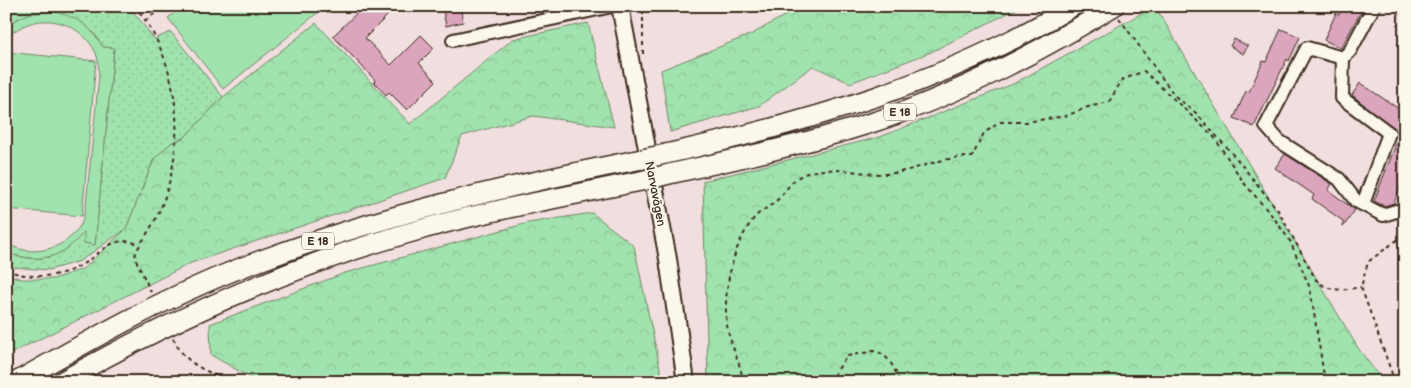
<svg xmlns="http://www.w3.org/2000/svg" width="1411" height="388" font-family="'Balsamiq Sans',sans-serif">
  <defs>
    <pattern id="grass-dots" width="8" height="8" patternUnits="userSpaceOnUse" patternTransform="scale(1.25)"><rect width="8" height="8" fill="#a1e3ae"/><path d="M2 2h.1M6 6h.1" fill="none" stroke="#8cc395" stroke-width="1.8" stroke-linecap="round"/></pattern>
    <pattern id="forest-crowns" width="20" height="18" patternUnits="userSpaceOnUse" patternTransform="scale(1.25)"><rect width="20" height="18" fill="#a1e3ae"/><path d="M2 6a3 3 0 1 1 6 0M12 15a3 3 0 1 1 6 0" fill="none" stroke="#8cc395"/></pattern>
  </defs>
  <rect width="100%" height="100%" fill="#f1dede"/>
  <filter id="ink" filterUnits="userSpaceOnUse"><feTurbulence type="fractalNoise" baseFrequency=".02" numOctaves="2"/><feDisplacementMap in="SourceGraphic" scale="10" xChannelSelector="R" yChannelSelector="G"/><feConvolveMatrix kernelMatrix="1 2 1 2 8 2 1 2 1" color-interpolation-filters="sRGB"/></filter>
  <g filter="url(#ink)">
    <path fill="url(#grass-dots)" stroke="#6e8666" d="M6 6H129L154 39 171 32 223 97 185 137 171 143 154 159 126 229 80 261 49 270 12 267 6 263V253C48 265 53 257 85 231L95 244 114 49 103 47 94 33 53 11 6 27Z"/>
    <path fill="url(#forest-crowns)" stroke="#6e8666" d="M802 6H1022L931 52 850 83 813 66 759 106 670 132 661 70 752 34Z
      M1155 6 1358 348 1383 382H708L703 181 880 137 1013 84Z
      M316 23 410 124 513 39 588 23 614 127 533 116 462 136 445 178 191 263 6 356V274L22 279H53L83 269 126 229 154 159 171 143 185 137 223 97Z
      M592 213 634 246 663 382H258L211 355 210 324 345 273 528 223Z"/>
    <path fill="#a1e3ae" stroke="#6e8666" d="M183 6H326L223 89 168 18Z
      M53 11C78 18 89 24 103 47L114 48 95 245 84 243V232C61 260 40 263 6 253V242C29 260 68 249 81 224 84 218 85 210 86 204L99 76C98 69 99 60 96 53 79 18 33 9 6 39L8 24 28 14Z
      M6 52 96 61 82 216 6 209Z"/>
    <path fill="#daa5bd" stroke="#3b2a1e" d="M364 6H397L365 38 391 65 421 35 434 48 419 63 436 81 407 110 389 92 386 95 374 82 375 80 333 36Z
      M442 6H460L463 22 446 26Z
      M1343 6H1364L1341 48 1324 40 1336 13 1339 15Z
      M1281 29 1300 37 1289 61 1287 59 1254 127 1234 118 1246 91 1249 92 1263 61 1266 62Z
      M1234 39 1248 46 1243 54 1230 46Z
      M1360 83 1405 113 1399 124 1403 126 1405 123V174L1394 203 1384 206 1374 201 1400 134 1352 95Z
      M1285 154 1332 184 1328 190 1355 210 1343 227V221L1312 199 1314 195 1275 168Z"/>
    <g fill="none" stroke-linecap="round" stroke-linejoin="round">
      <defs>
        <path id="minor" d="M1374 6 1350 51 1343 58 1307 48 1266 126 1279 141 1339 179 1356 201 1383 215 1396 211
          M453 40 612 6
          M1343 58 1342 98 1389 133 1363 204"/>
        <path id="major" d="M620 6 668 259 686 382"/>
        <path id="highway" d="M666 154C809 122 946 83 1073 6
          M669 174C737 159 805 144 871 123 957 95 1038 53 1114 6
          M16 382C95 337 174 292 259 261 384 214 512 185 642 159
          M61 382C170 320 284 269 405 234 483 211 565 197 645 180"/>
      </defs>
      <use href="#minor" stroke="#3b2a1e" stroke-width="16"/>
      <use href="#major" stroke="#3b2a1e" stroke-width="20"/>
      <use href="#highway" stroke="#3b2a1e" stroke-width="22"/>
      <path stroke="#3b2a1e" stroke-width="2" stroke-dasharray="4 4" stroke-linecap="butt" d="M135 6C180 63 187 138 162 205 156 221 145 236 136 252L135 258 151 292
        M1119 18 1175 96 1196 113 1236 158 1278 210 1316 280C1330 293 1344 290 1361 287
        M145 21 164 6
        M643 54V6
        M6 270C29 279 57 278 78 267 100 255 113 232 140 245
        M173 338C186 366 203 368 228 382
        M743 382C741 364 732 348 728 331 721 296 732 243 756 216 761 211 769 207 774 203 788 191 790 177 811 172 835 166 860 174 883 174 914 173 938 156 972 157L984 133 1000 122H1026L1066 116 1088 107 1109 102 1122 80 1144 71 1214 137 1244 183 1274 218 1290 241 1310 288 1325 382
        M829 382 847 356 873 351C888 352 895 370 900 382
        M1395 382 1361 287 1368 262 1405 234"/>
      <use href="#minor" stroke="#fbf7ec" stroke-width="12"/>
      <use href="#major" stroke="#fbf7ec" stroke-width="16"/>
      <use href="#highway" stroke="#fbf7ec" stroke-width="19"/>
      <defs>
        <path id="highway-bridge" d="M642 159 666 154
          M645 180 669 174"/>
      </defs>
      <use href="#highway-bridge" stroke="#3b2a1e" stroke-width="22" stroke-linecap="butt"/>
      <use href="#highway-bridge" stroke="#fbf7ec" stroke-width="19"/>
    </g>
  </g>
  <g text-anchor="middle" dominant-baseline="central" stroke-width="4" stroke-linejoin="round" paint-order="stroke">
    <g fill="#fbf7ec" stroke="#75685c" stroke-width="1">
      <rect x="884" y="103.5" width="32" height="17" rx="4"/>
      <rect x="302" y="232.5" width="32" height="17" rx="4"/>
    </g>
    <g font-size="11" font-weight="bold" fill="#3b2a1e">
      <text x="900" y="112">E 18</text>
      <text x="318" y="241">E 18</text>
    </g>
    <g font-size="12" fill="#3b2a1e" stroke="#fbf7ec">
      <text transform="translate(655 194) rotate(79)">Narvavägen</text>
    </g>
  </g>
  <rect width="1411" height="388" fill="none" stroke="#fbf7ec" stroke-width="25"/>
  <rect x="12" y="12" width="1386" height="363" fill="none" stroke="#3b2a1e" stroke-width="2" filter="url(#ink)"/>
</svg>
